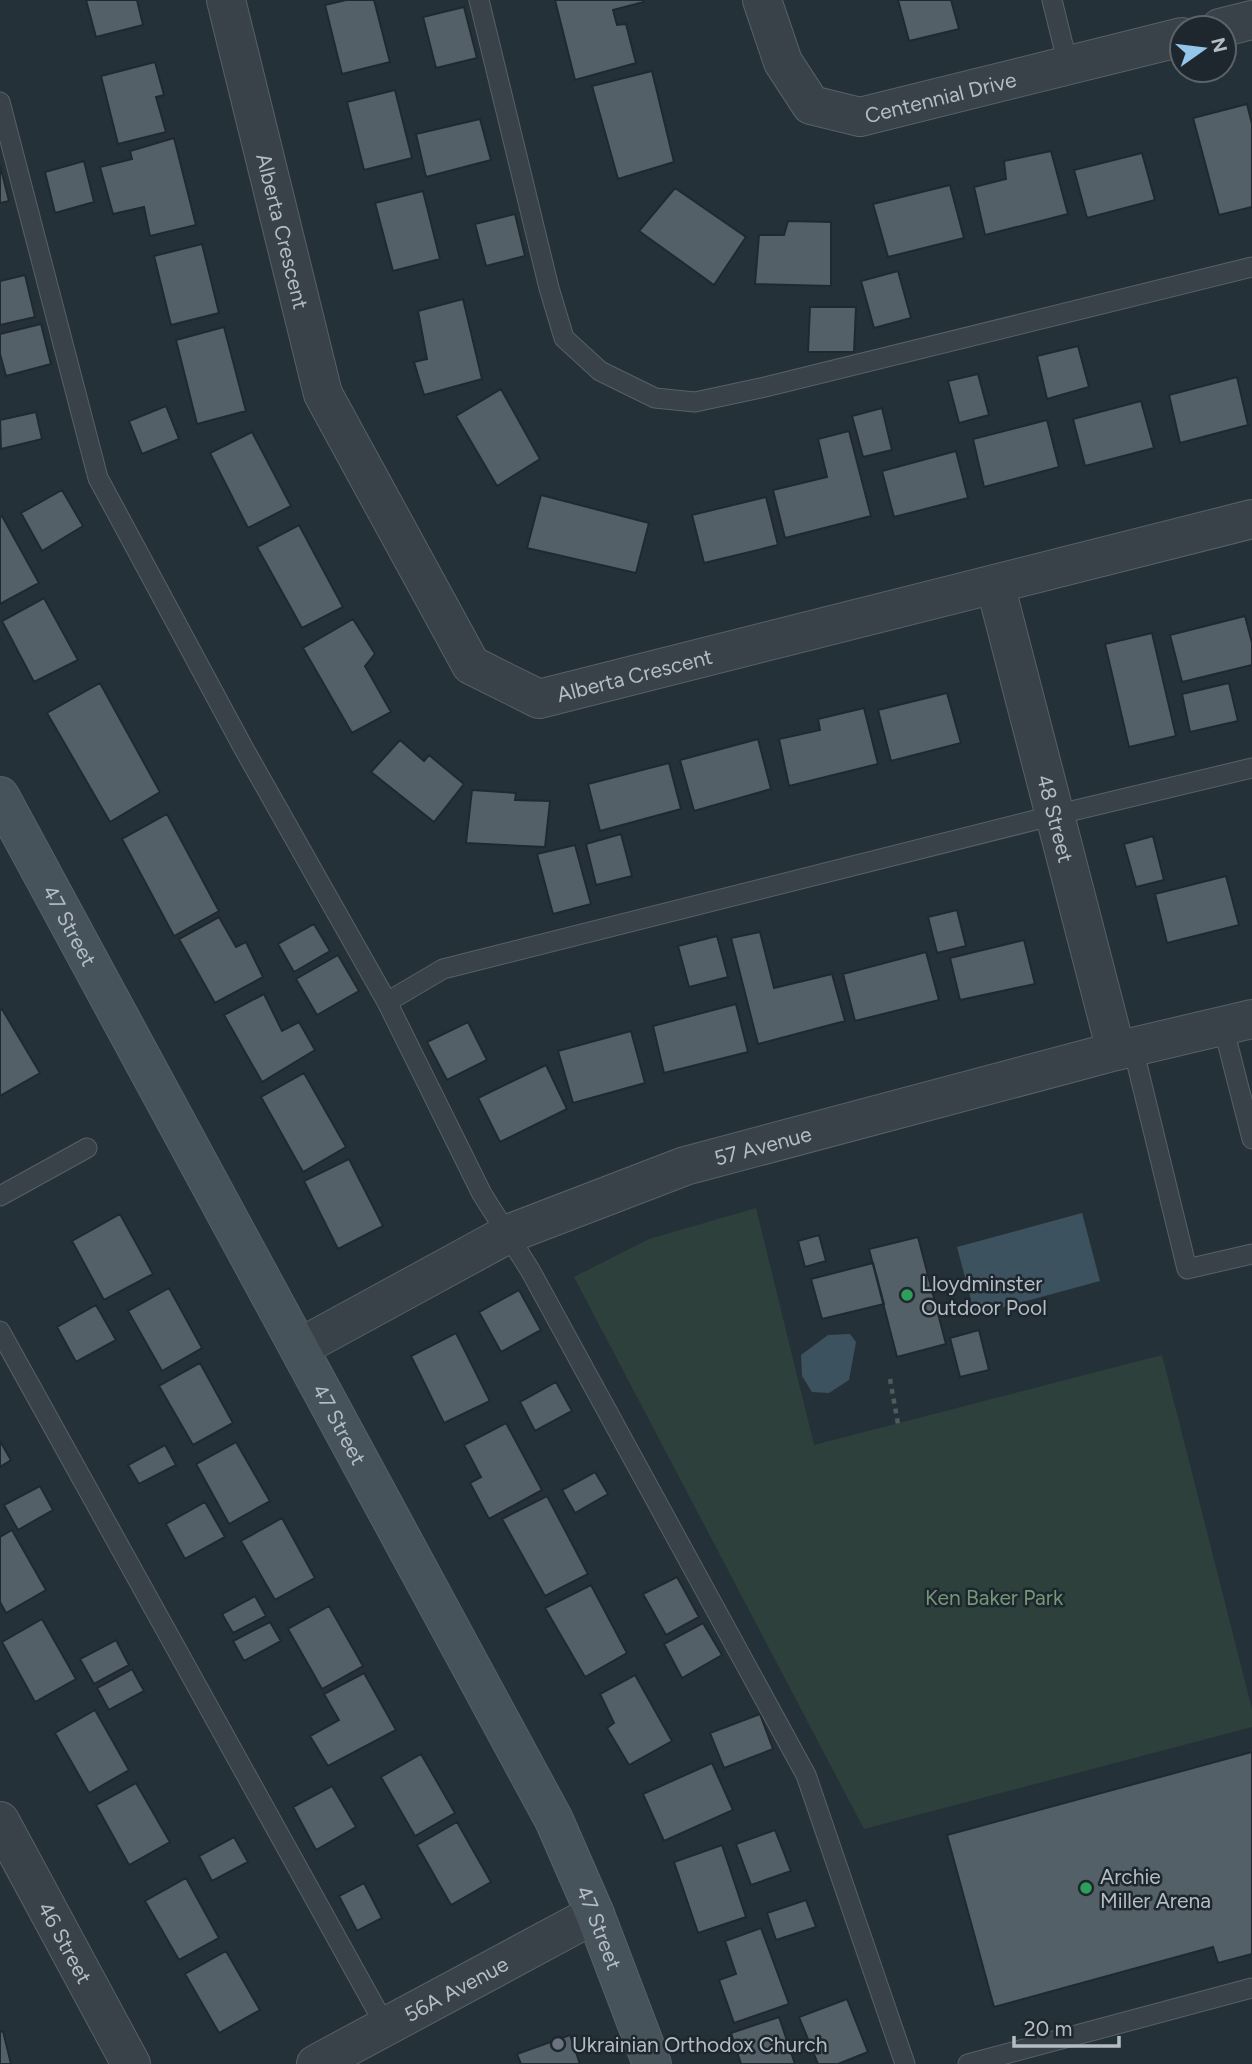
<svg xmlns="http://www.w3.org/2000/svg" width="1252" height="2064" font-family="Figtree,sans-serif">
  <rect width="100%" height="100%" fill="#253138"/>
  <path fill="#2d403c" d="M756 1208 814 1445 1162 1355 1252 1709V1727L864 1829 574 1277 649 1239Z"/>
  <path fill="#3d525f" d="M1082 1213 1100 1281 975 1315 957 1247Z
    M850 1334 856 1342 849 1380 829 1393 812 1392 802 1376 801 1355 828 1335Z"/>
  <path fill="#536068" stroke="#202930" stroke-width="2" d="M86 0H137L143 25 96 37Z
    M346 0H374L390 62 342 74 325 5Z
    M555 0H644V2L613 10 617 25 626 24 636 63 575 80Z
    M898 0H951L959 29 909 41Z
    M464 7 477 58 436 68 423 17Z
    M155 62 164 95 156 97 166 132 118 144 101 76Z
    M652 71 674 162 618 179 592 86Z
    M395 90 412 158 364 170 347 102Z
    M1247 104 1252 124V207L1219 215 1193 118Z
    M480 119 491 160 426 177 416 134Z
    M174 138 196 225 150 236 144 207 113 214 100 167 132 159 130 151Z
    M1051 151 1068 214 985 235 974 187 1006 179 1004 161Z
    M1142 153 1155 200 1087 218 1074 170Z
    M84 161 94 202 55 213 45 172Z
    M0 165 9 201 0 203Z
    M950 185 964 238 888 257 873 204Z
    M675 188 746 237 714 285 639 231Z
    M423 191 440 259 393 271 375 203Z
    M515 214 525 256 486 266 475 224Z
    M788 221 831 222V286L755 284 759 235H784Z
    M202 244 219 313 171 325 154 256Z
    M898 271 911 318 874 328 861 281Z
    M25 275 35 317 0 325V281Z
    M463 299 482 379 424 395 414 362 427 359 418 311Z
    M810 307H856L854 352H808Z
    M41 324 51 364 6 376 0 354V334Z
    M224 327 246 411 197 424 176 340Z
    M1078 346 1089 387 1047 399 1037 356Z
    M978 374 989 415 959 423 948 381Z
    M1237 377 1248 425 1180 443 1169 395Z
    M501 389 540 459 497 486 456 416Z
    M1141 401 1154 448 1085 466 1073 419Z
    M166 406 179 439 142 454 129 421Z
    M882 408 892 450 863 457 852 416Z
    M36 412 42 439 1 449 0 420Z
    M1047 420 1059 467 984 487 973 439Z
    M849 431 871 516 785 538 773 490 827 477 818 439Z
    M252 432 291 506 248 528 210 453Z
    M956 451 968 498 894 517 882 471Z
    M62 490 83 526 42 551 21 513Z
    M541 495 649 523 636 573 527 548Z
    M766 497 778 545 704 563 692 515Z
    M2 516 39 583 0 604V517Z
    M299 525 343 607 302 628 257 547Z
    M44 598 78 660 34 682 2 621Z
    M1245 616 1252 643V665L1182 682 1170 635Z
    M353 619 375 654 365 666 391 712 352 733 303 648Z
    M1152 633 1176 736 1129 747 1105 644Z
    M100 683 160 792 110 822 47 713Z
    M1229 683 1238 721 1190 732 1182 694Z
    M947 693 961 743 891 761 878 710Z
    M864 708 878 764 789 786 779 739 820 730 818 719Z
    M758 739 771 789 694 811 680 760Z
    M400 740 424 761 429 755 464 784 434 822 371 772Z
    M669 763 681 809 600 831 588 784Z
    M472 790 516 793 515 800 550 801 545 847 466 843Z
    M167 814 219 911 174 936 122 839Z
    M621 834 632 876 596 885 586 844Z
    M1153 836 1164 880 1136 887 1124 844Z
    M575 845 591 904 553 914 537 854Z
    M1226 876 1239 925 1167 943 1155 894Z
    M957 910 966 946 937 953 928 917Z
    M219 917 236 947 246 942 263 977 215 1003 179 939Z
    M314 924 330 951 294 972 278 944Z
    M760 932 774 988 832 974 845 1021 758 1044 731 938Z
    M717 936 728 977 689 987 678 946Z
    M1024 940 1035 984 960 1000 950 958Z
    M926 952 939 1000 855 1021 843 974Z
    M338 955 359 991 317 1015 296 979Z
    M264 994 282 1031 299 1022 315 1050 262 1082 224 1015Z
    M736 1004 748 1052 664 1073 653 1026Z
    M2 1009 40 1073 0 1096V1010Z
    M468 1022 487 1060 447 1080 427 1042Z
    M631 1031 645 1083 573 1103 558 1051Z
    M546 1065 567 1109 500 1142 478 1098Z
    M304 1073 346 1147 303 1172 261 1097Z
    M349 1159 383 1226 338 1249 304 1181Z
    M120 1214 153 1274 104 1300 72 1241Z
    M819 1235 826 1261 805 1267 798 1241Z
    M918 1237 946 1344 897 1357 869 1249Z
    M873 1263 884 1304 822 1319 811 1279Z
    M169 1288 202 1348 162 1371 128 1311Z
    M519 1290 541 1330 501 1352 479 1312Z
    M96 1305 116 1340 76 1362 57 1327Z
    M979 1330 989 1370 960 1377 950 1338Z
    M456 1333 490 1401 444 1423 411 1356Z
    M200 1363 233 1423 193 1445 159 1386Z
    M556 1382 572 1411 535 1431 520 1402Z
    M506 1423 542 1490 489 1519 470 1483 481 1477 464 1445Z
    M0 1441 11 1460 0 1467Z
    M236 1442 270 1501 229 1524 196 1464Z
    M165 1445 176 1465 139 1484 128 1465Z
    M595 1472 608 1494 575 1513 562 1490Z
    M40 1486 53 1510 18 1530 4 1505Z
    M547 1496 588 1574 545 1596 502 1519Z
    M205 1502 225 1537 185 1559 166 1524Z
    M282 1518 315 1578 275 1600 241 1541Z
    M12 1530 46 1590 6 1613 0 1602V1537Z
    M677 1577 699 1617 666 1635 643 1594Z
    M591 1585 627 1653 585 1677 545 1608Z
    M255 1596 266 1616 233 1633 222 1614Z
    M329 1606 363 1666 322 1689 288 1629Z
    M42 1619 76 1679 35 1702 2 1642Z
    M270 1622 281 1641 244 1661 233 1641Z
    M703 1623 722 1655 682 1678 664 1644Z
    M116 1640 129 1665 94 1684 80 1659Z
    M132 1669 144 1691 109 1710 97 1688Z
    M364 1673 396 1730 328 1766 310 1736 339 1720 324 1694Z
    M635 1675 672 1741 629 1765 607 1728 614 1723 600 1694Z
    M95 1710 129 1770 89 1793 55 1733Z
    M760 1714 773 1749 724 1768 710 1733Z
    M1252 1752V1954L1218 1963 1213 1947 994 2007 947 1835Z
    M421 1754 455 1813 415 1836 381 1777Z
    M712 1763 733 1810 664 1841 643 1794Z
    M136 1783 170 1842 129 1865 96 1805Z
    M332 1786 356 1827 316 1850 293 1807Z
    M457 1822 491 1882 451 1905 417 1845Z
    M775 1830 791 1871 751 1885 736 1844Z
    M234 1837 248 1862 212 1881 199 1856Z
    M722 1845 746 1917 698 1933 674 1862Z
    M186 1878 219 1938 179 1960 145 1901Z
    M364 1883 382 1918 357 1931 339 1896Z
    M806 1900 816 1927 776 1940 767 1913Z
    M761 1928 789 2004 734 2023 719 1980 736 1974 725 1941Z
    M226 1951 260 2010 219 2033 185 1974Z
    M847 1999 868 2052 838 2064H818L799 2017Z
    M779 2017 795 2064H741L731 2033Z
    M3 2031 11 2064H0V2032Z
    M570 2035 580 2064H521L517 2054Z"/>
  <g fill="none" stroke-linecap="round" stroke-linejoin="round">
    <defs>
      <path id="lane" d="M479 0 549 288 564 338 600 371 655 398 695 402 765 387 1252 267
        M1052 0 1068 65
        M0 102 98 478 244 749 387 1002 482 1194 530 1270 806 1775 905 2064
        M387 1002 443 969 1055 815 1252 768
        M1223 1026 1252 1139
        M1133 1048 1187 1269 1252 1254
        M0 1196 87 1148
        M0 1331 386 2027
        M968 2064 1252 1988"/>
      <g id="street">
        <path id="s1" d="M226 0 323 394 471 665 539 699 1252 519"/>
        <path id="s2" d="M762 0 783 62 811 105 860 117 1182 37"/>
        <path d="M1220 28 1252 20"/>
        <path id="s3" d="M995 584 1116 1051"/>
        <path id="s4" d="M299 1348 508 1234 685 1166 1116 1051 1252 1019"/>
        <path id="s5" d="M0 1821 131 2064"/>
        <path id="s6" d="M316 2064 595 1914"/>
      </g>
      <g id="secondary">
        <path id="s7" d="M0 796 554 1820 595 1914 652 2064"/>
      </g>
    </defs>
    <use href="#lane" stroke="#576067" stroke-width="21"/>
    <use href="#street" stroke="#576067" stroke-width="40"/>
    <use href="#secondary" stroke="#576067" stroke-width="40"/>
    <path stroke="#4c5c5b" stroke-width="4.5" stroke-dasharray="5 5" stroke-linecap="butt" d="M890 1379 898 1424"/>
    <use href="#lane" stroke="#394249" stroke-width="19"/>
    <use href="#street" stroke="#394249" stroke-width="38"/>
    <use href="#secondary" stroke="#47535b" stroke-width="38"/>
  </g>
  <g fill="#2e9e5b" stroke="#1e272e" stroke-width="2.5">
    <circle cx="907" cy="1295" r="7"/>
    <circle cx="1086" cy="1888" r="7"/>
  </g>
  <circle fill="#6b7280" stroke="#1e272e" stroke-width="2.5" cx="558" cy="2044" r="7"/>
  <g text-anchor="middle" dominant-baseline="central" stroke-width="5" stroke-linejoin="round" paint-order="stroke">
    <g font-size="21" fill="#b4bdc4" stroke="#1e272e">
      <text stroke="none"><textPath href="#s2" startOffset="250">Centennial Drive</textPath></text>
      <text stroke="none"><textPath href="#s1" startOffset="238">Alberta Crescent</textPath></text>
      <text stroke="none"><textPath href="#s1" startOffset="889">Alberta Crescent</textPath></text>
      <text stroke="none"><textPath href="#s3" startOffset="242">48 Street</textPath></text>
      <text stroke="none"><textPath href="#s7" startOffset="147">47 Street</textPath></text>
      <text stroke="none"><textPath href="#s4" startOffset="508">57 Avenue</textPath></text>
      <text stroke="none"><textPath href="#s7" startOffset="714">47 Street</textPath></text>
      <text stroke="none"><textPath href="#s7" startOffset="1281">47 Street</textPath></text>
      <text stroke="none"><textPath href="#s5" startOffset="138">46 Street</textPath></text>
      <text stroke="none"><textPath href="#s6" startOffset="159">56A Avenue</textPath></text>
    </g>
    <g font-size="21" fill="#b4bdc4" stroke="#1e272e" text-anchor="start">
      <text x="921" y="1283">Lloydminster<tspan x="921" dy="24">Outdoor Pool</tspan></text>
      <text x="1100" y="1876">Archie<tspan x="1100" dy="24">Miller Arena</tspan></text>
      <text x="572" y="2044">Ukrainian Orthodox Church</text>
    </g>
    <g font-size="21" fill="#759776" stroke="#1e272e">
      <text x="994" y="1597">Ken Baker Park</text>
    </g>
  </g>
  <g transform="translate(1203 49) rotate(76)"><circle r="33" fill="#1e272e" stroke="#5a636a" stroke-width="2"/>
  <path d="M0-5L12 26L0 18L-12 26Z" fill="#93c6ea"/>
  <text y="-10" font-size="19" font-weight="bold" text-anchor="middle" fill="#b4bdc4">N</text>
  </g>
  <path d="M1014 2036v10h105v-10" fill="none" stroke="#b4bdc4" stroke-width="3.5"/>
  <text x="1024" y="2036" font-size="21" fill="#b4bdc4" stroke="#1e272e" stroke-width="5" paint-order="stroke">20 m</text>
</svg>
